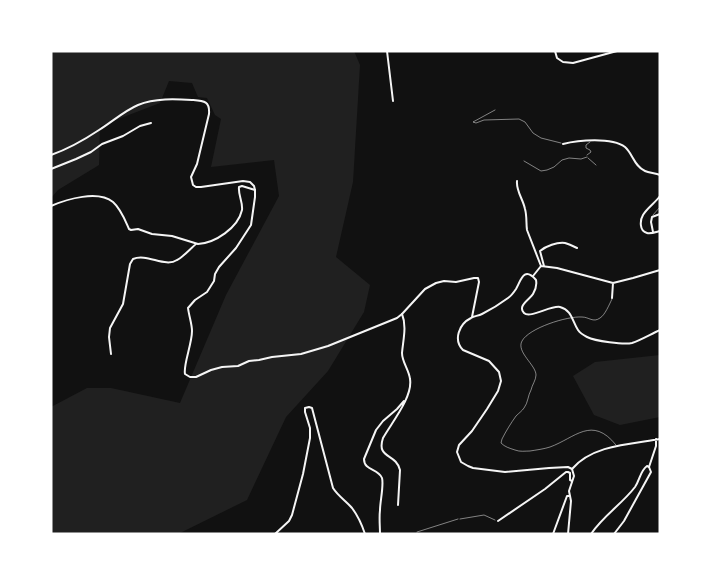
<svg xmlns="http://www.w3.org/2000/svg" width="711" height="585" font-family="Arial,sans-serif">
  <rect width="100%" height="100%" fill="#111"/>
  <path fill="#202020" d="M51 51H354L360 65 353 182 336 257 370 285 364 312 328 371 286 417 247 500 178 534H51V407L87 388H111L180 403 226 295 279 196 274 160 211 167 221 119 215 115 207 98 198 97 192 83 169 81 160 103 100 126 99 165 58 190 51 198Z
    M660 355V417L620 425 594 415 573 376 595 362Z"/>
  <g fill="none" stroke-linecap="round" stroke-linejoin="round">
    <path stroke="#f5f5f5" stroke-width="0.5" d="M460 519 484 515 495 520"/>
    <path stroke="#f5f5f5" stroke-width="0.5" d="M495 110 473 122 476 123 484 120 519 119 525 122 533 133 541 138 561 143
      M587 155 591 152 590 150 586 148V145L590 142
      M588 158 596 165
      M524 161 541 171 547 170 554 167 562 160 569 158 581 159 587 157
      M653 215 660 207
      M612 299C609 305 605 315 600 318 593 323 589 317 582 317 567 316 529 328 522 341 516 352 536 365 536 375 536 380 532 385 531 390 528 395 528 403 524 408 522 411 519 413 516 416 511 423 506 431 502 439L501 443C505 447 509 448 515 450 520 452 525 451 530 451 536 450 544 449 550 447 575 438 592 415 616 445
      M417 532 458 519"/>
    <path stroke="#f5f5f5" stroke-width="2" d="M387 51 393 101
      M555 51 557 58 563 62 573 63 617 51
      M563 144C578 140 612 137 625 147 633 154 634 166 645 171 649 173 655 173 660 175
      M51 169 76 159 91 152 102 144 123 136 140 126 151 123
      M517 181C516 191 523 199 525 209 527 216 526 223 527 230L541 266
      M660 196C655 203 647 208 643 215 640 220 639 231 647 233 651 234 656 232 660 231
      M51 206C67 199 98 190 113 202 121 209 125 220 129 229L131 230 138 229 152 234 172 236 198 244C215 243 238 228 242 210 243 202 238 195 239 187L242 186 255 190
      M653 232 651 222 652 217 660 214
      M544 266 540 251C546 246 557 242 565 243 569 244 573 246 577 248
      M533 276 541 266 557 268 613 283 633 278 660 270
      M612 298 613 283
      M111 354 109 337 110 328 123 304 130 264 133 259C147 253 165 268 177 260 182 258 191 248 196 244
      M649 467 656 446V439
      M572 469C592 445 631 444 660 439
      M398 505 400 470C396 453 376 459 383 438 392 422 413 397 410 379 409 370 402 362 402 353 403 341 407 326 402 314
      M498 521 545 489 566 472H568L570 473V480L572 481
      M275 534 289 521 292 515 303 474 310 438V428L305 412V408L309 407 312 408 333 488C338 496 346 501 352 508 358 516 362 525 365 534
      M380 534C380 526 379 518 380 510 380 502 384 485 382 478 378 468 364 471 364 459L376 430 383 421 397 409 404 401
      M553 534 567 496H569"/>
    <path stroke="#f5f5f5" stroke-width="2" d="M51 155C68 149 84 140 99 130 112 122 124 111 138 105 155 98 175 99 192 100 204 101 210 101 209 114L197 164 191 177 193 185 196 187H201L243 181 250 182 254 186 255 190V197L251 225 236 248 219 267 215 274 214 281 207 292 195 300 188 308C189 316 192 324 192 331 192 344 183 365 185 374L190 377H196L211 370 222 367 238 366 249 361 259 360 272 357 301 354 328 346 397 318 402 314 425 289 436 283 444 281 456 282 474 278H478L479 282 472 317
      M568 534 571 501 569 491 574 476 572 469 568 467 549 468 505 472 473 468 468 466 461 462 457 452 459 445 472 431 487 409 498 391 501 381 499 372 489 361 463 350C453 340 459 324 471 318 474 316 478 316 482 314 490 310 500 304 508 298 511 296 514 292 516 289 521 280 524 266 536 280 537 285 536 289 533 294 530 299 517 306 524 313 530 319 551 305 560 307 572 310 572 321 578 330 580 333 583 335 587 337 595 341 624 345 632 343 641 340 651 334 660 330
      M591 534C603 516 622 504 635 487 640 480 640 471 647 466L649 467 651 472 624 521 614 534"/>
  </g>
  <rect width="711" height="585" fill="none" stroke="#ffffff" stroke-width="105"/>
</svg>
